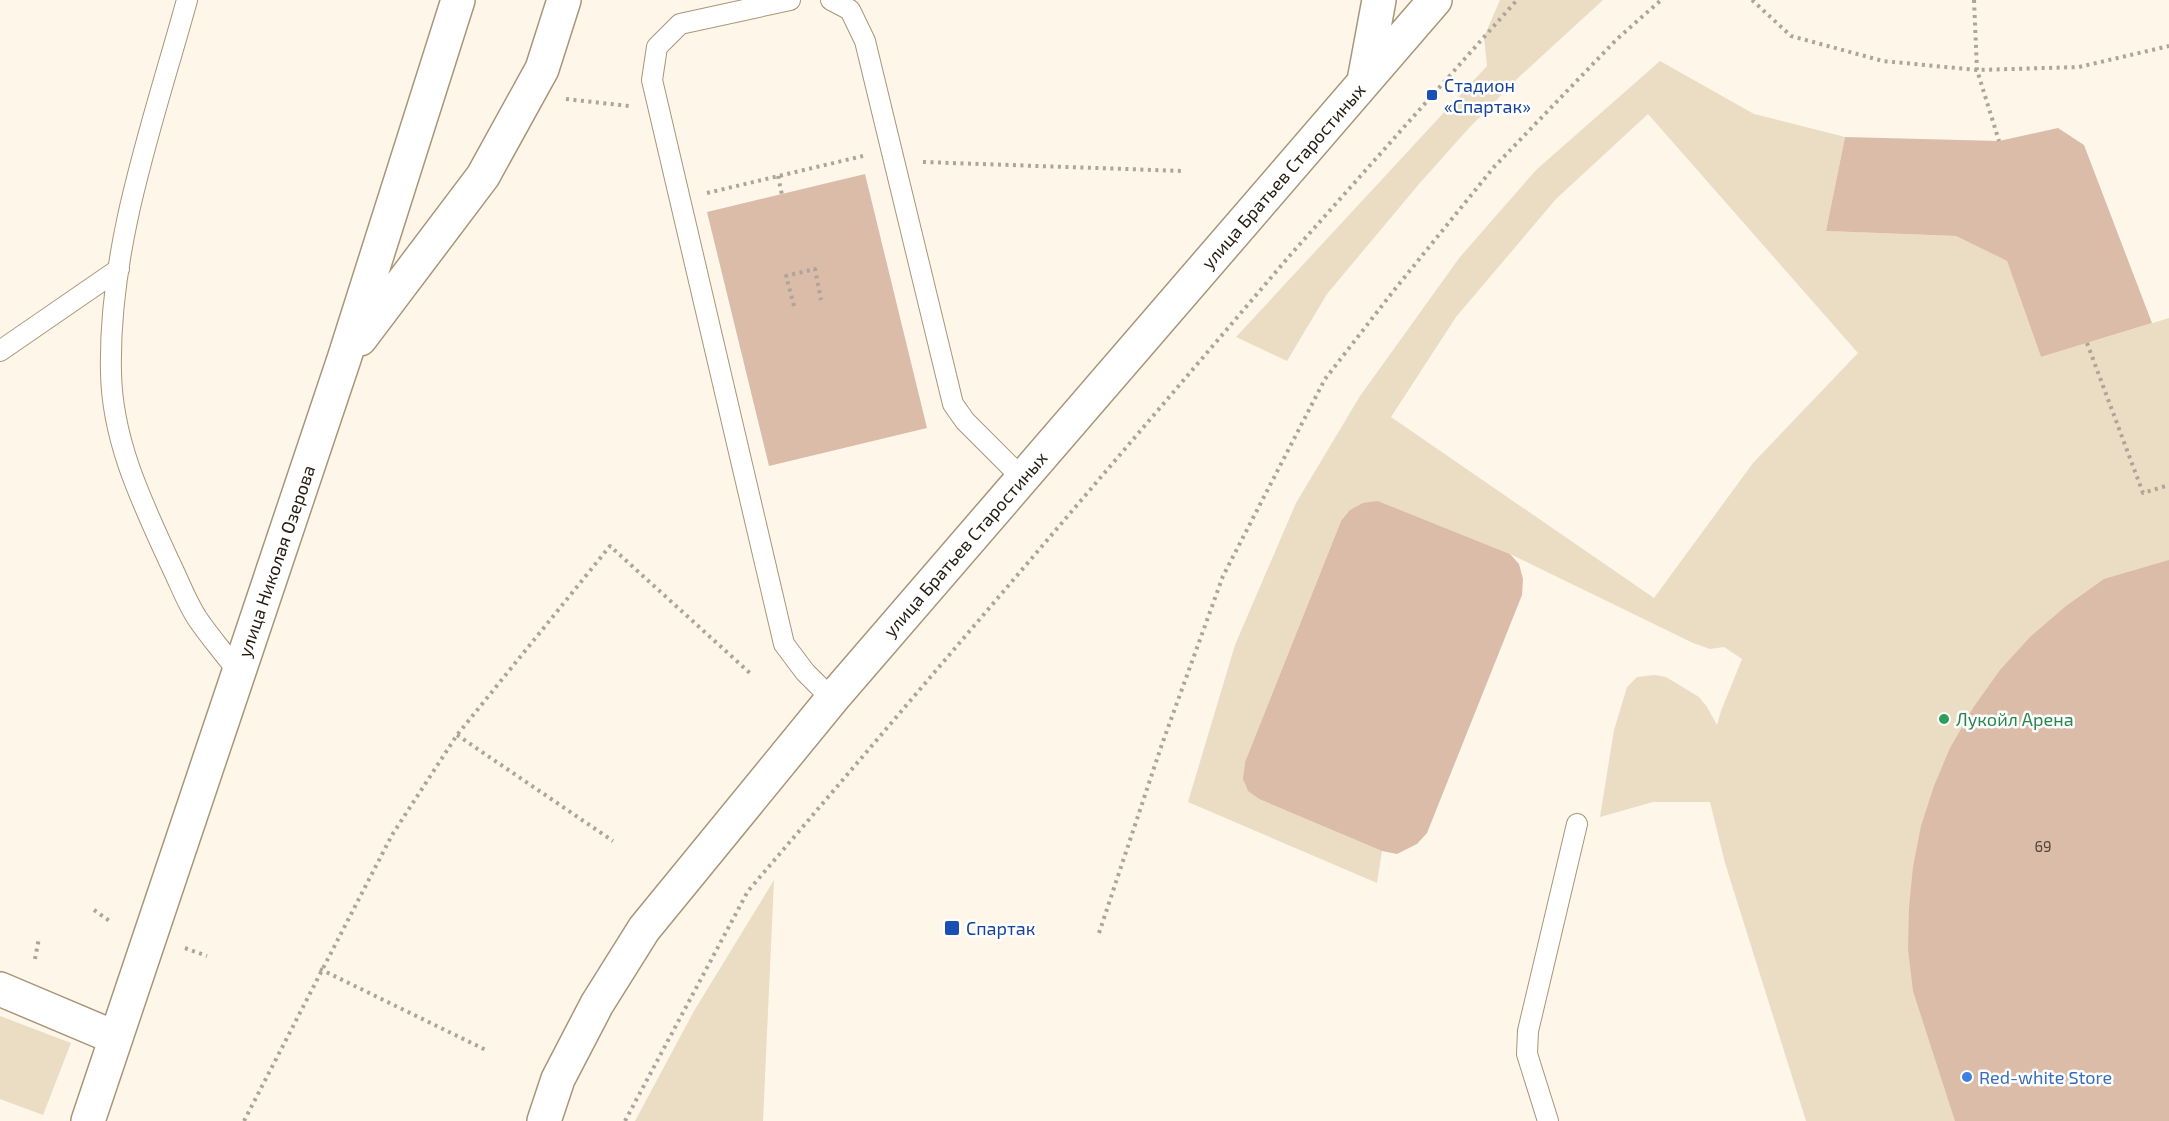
<svg xmlns="http://www.w3.org/2000/svg" width="2169" height="1121" font-family="'Exo 2',sans-serif">
  <rect width="100%" height="100%" fill="#fef6e9"/>
  <path fill="#ebdcc4" fill-rule="evenodd" d="M1500 0H1603L1519 77 1469 128 1419 184 1327 294 1287 361 1236 337 1487 66 1484 37Z
    M1660 61 1754 114 1845 137 1826 231 1956 236 2007 261 2041 357 2169 318V1121H1806L1725 863 1710 802H1653L1600 817 1614 730 1627 687 1637 677 1655 675 1666 677 1699 697 1707 707 1717 725 1721 711 1742 659 1724 647 1710 649 1693 643 1510 554 1378 501 1341 521 1245 762C1243 781 1242 788 1259 799L1382 851 1377 883 1188 802 1235 645 1296 503 1360 396 1460 257 1536 170ZM1648 114 1858 353 1753 463 1654 598 1391 417 1456 317 1556 199Z
    M774 880 763 1121H635L694 1011Z
    M0 1016 71 1043 43 1115 0 1099Z"/>
  <path fill="#dabca9" d="M2058 128 2084 145 2152 323 2041 357 2007 261 1956 236 1826 231 1845 137 1999 141Z
    M865 174 927 428 769 466 707 212Z
    M1378 501 1510 554 1519 564 1523 579 1522 595 1427 833 1417 844 1397 854 1382 851 1259 799 1248 791 1243 779 1245 762 1341 521 1350 510 1363 503Z
    M2169 560V1121H1955L1913 991 1908 949 1909 908 1913 867 1921 826 1934 786 1950 748 1973 708 2000 670 2031 636 2066 606 2104 579Z"/>
  <g fill="none" stroke-linecap="round" stroke-linejoin="round">
    <defs>
      <path id="lane" d="M187 0C154 120 108 246 111 372 112 440 141 500 169 561 178 579 186 601 197 618 209 636 225 654 238 672
        M790 0 680 24 657 47 652 80 784 644 805 672 832 699
        M831 0 850 10 865 41 953 404 965 421 1022 478
        M0 351 119 269
        M1548 1121 1527 1054 1528 1031 1577 824"/>
      <path id="street" d="M1364 81 1379 0
        M360 339 483 176 542 69 564 0
        M0 989 116 1038
        M88 1121 344 359 458 0
        M544 1121 558 1079 597 1004 644 929 832 699 1435 0"/>
    </defs>
    <use href="#lane" stroke="#a99578" stroke-width="22"/>
    <use href="#street" stroke="#a99578" stroke-width="36"/>
    <path stroke="#ada599" stroke-width="4" stroke-dasharray="3 4.5" stroke-linecap="butt" d="M1752 0 1791 36 1883 61 1977 70 2079 67 2169 46
      M1974 0 1977 70 1999 141
      M566 99 629 106
      M923 162 1183 171
      M778 176 782 195
      M707 193 863 156
      M794 306 786 276 815 269 821 300
      M2087 343 2143 493 2169 485
      M457 735 613 841
      M94 910 111 922
      M1099 933 1161 747 1223 576 1325 379 1395 289 1494 167 1616 40 1661 0
      M185 948 207 956
      M35 959 39 938
      M320 969 488 1051
      M244 1121 392 835 457 735 610 546 751 674
      M625 1121 748 891 1292 253 1517 0"/>
    <use href="#lane" stroke="#fff" stroke-width="20"/>
    <use href="#street" stroke="#fff" stroke-width="33"/>
  </g>
  <g fill="#1a4fb4" stroke="#fff" stroke-width="2">
    <rect x="1426" y="89" width="12" height="12" rx="3"/>
    <rect x="944" y="920" width="16" height="16" rx="3"/>
  </g>
  <circle fill="#2e9e5b" stroke="#fff" stroke-width="2" cx="1944" cy="719" r="6"/>
  <circle fill="#3f7fe0" stroke="#fff" stroke-width="2" cx="1967" cy="1077" r="6"/>
  <g text-anchor="middle" dominant-baseline="central" stroke-width="5" stroke-linejoin="round" paint-order="stroke">
    <g font-size="15" fill="#524538">
      <text x="2043" y="846">69</text>
    </g>
    <g font-size="18" fill="#164399" stroke="#fff" text-anchor="start">
      <text x="1444" y="85">Стадион<tspan x="1444" dy="21">«Спартак»</tspan></text>
      <text x="966" y="928">Спартак</text>
    </g>
    <g font-size="18" fill="#251d12" stroke="#fff">
      <text transform="translate(1283 176) rotate(-49)">улица Братьев Старостиных</text>
      <text transform="translate(965 544) rotate(-49)">улица Братьев Старостиных</text>
      <text transform="translate(276 561) rotate(-71)">улица Николая Озерова</text>
    </g>
    <g font-size="18" fill="#27864d" stroke="#fff" text-anchor="start">
      <text x="1956" y="719">Лукойл Арена</text>
    </g>
    <g font-size="18" fill="#366cbe" stroke="#fff" text-anchor="start">
      <text x="1979" y="1077">Red-white Store</text>
    </g>
  </g>
</svg>
